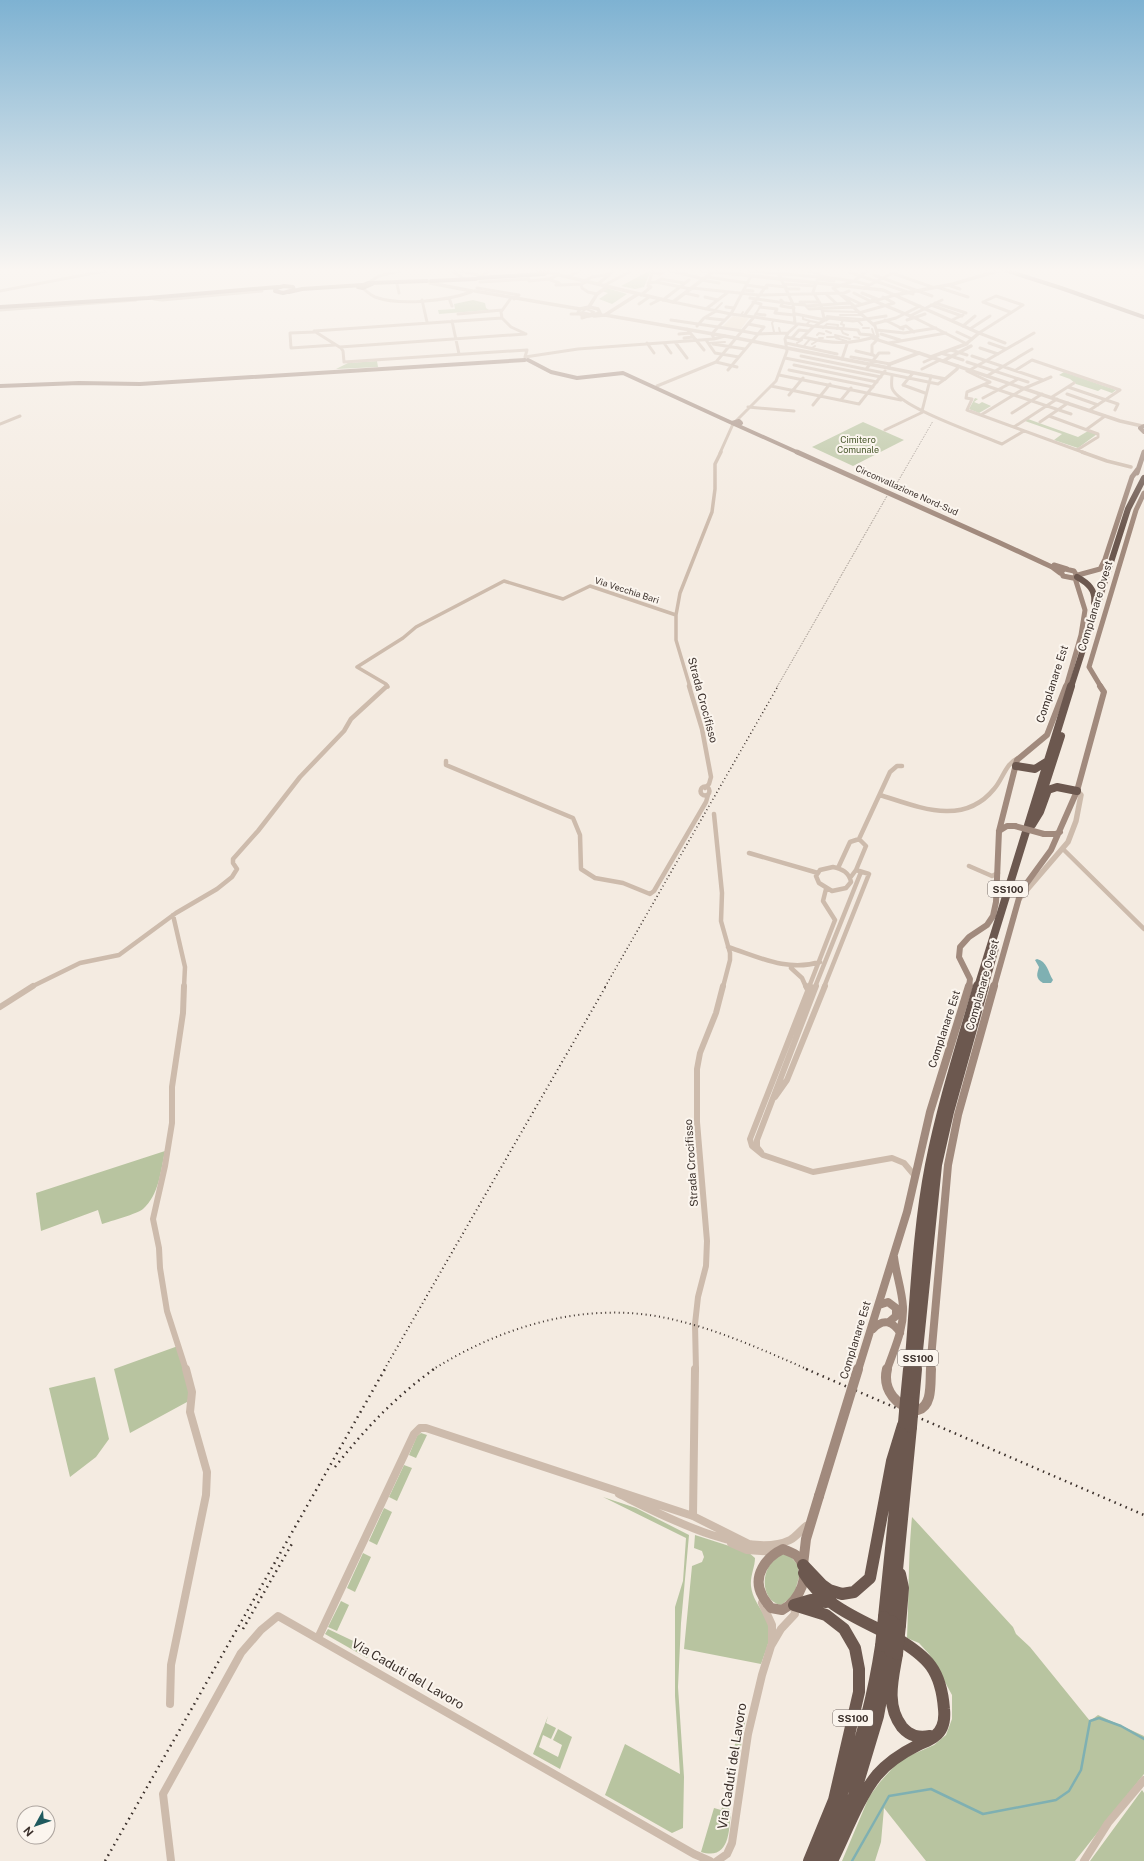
<svg xmlns="http://www.w3.org/2000/svg" width="1144" height="1861" font-family="'Public Sans',sans-serif">
  <rect width="100%" height="100%" fill="#f4ebe1"/>
  <path fill="#b8c4a0" d="M651 270 644 287 635 289 621 286Z
    M607 288 627 294 612 304 599 299 608 293 602 291Z
    M473 300 485 303 486 308 489 310 439 314 438 310 455 309 454 304Z
    M377 361 378 367 336 369 348 363Z
    M1064 372 1116 390 1112 393 1101 389 1098 391 1076 384 1070 379 1059 375Z
    M975 398 978 399 974 402 979 404 982 402 991 406 979 413 969 409Z
    M1028 419 1078 437 1088 431 1097 434 1078 448 1054 440 1062 434 1025 421Z
    M863 422 904 440 853 466 812 447Z
    M165 1151C161 1170 159 1195 143 1209 137 1214 111 1221 102 1224L98 1210 41 1231 36 1193Z
    M178 1346 192 1389 187 1402 130 1433 114 1369Z
    M95 1377 109 1439 96 1457 70 1477 49 1388Z
    M421 1433 427 1435 416 1458 409 1455 417 1436Z
    M404 1465 412 1468 397 1501 389 1497Z
    M603 1497 636 1508 689 1535 681 1623 678 1687 684 1777 683 1828 672 1833 605 1795 625 1744 680 1774 675 1696V1607L683 1581 686 1538Z
    M384 1508 392 1512 377 1545 369 1541Z
    M912 1517 1013 1627 1016 1634 1030 1647 1090 1721 1098 1715 1144 1736V1774L1075 1861H926L884 1808 881 1842 875 1861H842L869 1797 880 1782 900 1760 934 1745 946 1735 952 1719V1695L939 1671 929 1654 919 1643 907 1638C909 1597 908 1558 912 1517Z
    M695 1535 748 1552 755 1558C755 1567 750 1576 751 1586 753 1605 771 1617 770 1634 769 1644 764 1655 761 1664L684 1649 692 1566 702 1562 704 1557 702 1551 694 1548Z
    M363 1553 371 1557 355 1592 347 1588Z
    M781 1554 789 1555 798 1565 799 1577 794 1595 781 1605C765 1602 761 1582 768 1568 770 1563 777 1558 781 1554Z
    M341 1601 349 1605 337 1631 328 1627Z
    M328 1629 368 1648 369 1655 367 1658 325 1634Z
    M548 1716 546 1723 556 1728 551 1739 543 1735 539 1747 558 1757 562 1745 553 1740 558 1729 572 1737 560 1769 533 1754Z
    M744 1716 746 1717 739 1758 730 1760Z
    M1142 1790 1144 1793V1861H1090Z
    M724 1803 731 1811C729 1830 730 1861 701 1852L714 1808 721 1810Z"/>
  <path fill="#ecdcc8" d="M733 316 749 318 740 330 722 327Z"/>
  <path fill="#7fb0b2" d="M1037 959C1047 961 1048 972 1053 980L1051 983H1043C1035 978 1037 974 1039 967L1035 960Z"/>
  <g fill="none" stroke-linecap="round" stroke-linejoin="round">
    <path stroke="#7fb0b2" stroke-width="2.5" d="M852 1861 889 1796 931 1789 983 1814 1056 1800 1069 1791 1081 1770 1090 1721 1099 1718 1121 1726 1144 1739"/>
    <path stroke="#cdbbac" stroke-width="2" d="M586 309 594 312 590 314 582 312Z
      M715 310 722 303
      M822 311 858 312
      M741 315 743 312
      M803 315V319L810 321 806 325
      M840 315H861
      M827 316 835 317
      M754 317 761 305
      M835 317 860 319
      M774 320 772 323 774 332
      M843 320 841 324 844 325 843 329
      M810 321 820 323
      M858 321 862 325
      M779 328 780 332
      M823 328 827 324 838 325 837 329
      M863 328H869
      M841 329 843 333 848 335
      M826 331 831 333
      M817 335 819 333 824 334
      M835 335 850 339
      M871 335H874L872 329
      M827 337H839
      M854 337 859 338
      M819 338H823
      M836 338 846 341
      M708 343 725 342
      M797 343 802 340
      M812 344 817 341
      M803 347 810 339
      M812 348 815 346"/>
    <path stroke="#cdbbac" stroke-width="3" d="M451 270 464 279
      M456 270 478 275 477 277
      M667 270 704 279
      M741 270 818 277
      M806 270 817 273
      M652 272 660 274 666 270
      M849 272 913 294
      M817 273 819 275 813 292 821 305 824 318
      M892 273 932 287
      M874 275 932 296
      M818 276 852 281
      M479 277 491 270
      M568 277 581 270
      M707 277 747 283
      M528 278 529 281 549 279 558 275
      M548 279 559 283 556 285H561L559 284
      M781 279 793 304 795 323
      M818 279 834 281
      M702 280 719 283
      M584 281 592 277 610 274 613 270
      M854 281 869 285
      M480 282 529 279
      M586 282 581 284 582 288 588 292 597 294
      M656 282 661 279 684 283
      M648 283 656 282 691 289
      M366 284 379 276 404 270
      M397 284 399 293
      M598 284 609 275
      M784 284 815 286
      M561 285 581 284
      M746 285 767 288
      M948 285 960 289
      M603 286 633 270
      M937 287 968 297
      M362 288C367 291 370 295 375 297 400 306 446 301 471 292
      M477 288 519 295 514 299
      M692 288 758 295 844 293 849 291
      M864 288 898 270
      M787 289H799
      M744 290 753 291
      M0 291 110 270
      M685 293 698 296
      M854 293 870 301
      M862 293 877 299
      M826 294 837 304
      M641 295 651 287 648 286 653 270
      M844 296 861 304
      M705 297 718 300
      M449 298 452 306
      M750 298 793 304
      M154 299 162 300 262 291
      M422 300 427 322
      M663 300 689 280
      M781 300 783 302 781 306 794 308
      M872 300 915 318 967 344
      M673 302 731 314
      M753 302 761 304
      M800 302H819
      M983 302 996 296 1023 305
      M983 302 1010 312
      M935 303 966 313
      M639 304 649 297
      M651 304 661 299
      M793 304 805 305 809 309 853 307 895 295
      M931 305 962 316
      M806 306 850 303
      M854 306 833 288 854 281 868 270
      M726 307 734 308
      M760 307 777 309 775 313 794 315
      M706 309 727 293
      M0 310 136 300
      M859 313 894 303 883 297
      M458 314 502 310
      M571 314H580
      M731 314 754 317 742 331 718 327Z
      M731 314 751 276
      M756 314 765 315
      M796 314 825 320
      M582 315V318L588 316
      M744 316 767 285 786 287
      M910 316 942 300
      M754 317 812 326 858 330 860 334 871 335 872 338 919 353
      M502 318 511 327 524 333
      M502 318 501 312 511 298
      M706 318 724 320
      M829 318 853 321 886 316
      M671 320 718 327
      M885 320 903 329
      M907 320 925 314
      M952 320 963 315
      M452 321 459 354
      M748 324 764 327
      M873 324 896 318 920 306
      M697 326 704 318 716 311
      M963 326 975 316
      M718 327 712 334 714 339 725 336
      M900 328 906 326 914 332
      M687 329 704 350
      M970 329 990 316
      M877 330 904 333 936 328
      M314 331 341 348 343 351 344 362 527 350 525 357
      M314 331 502 318
      M315 332 290 333 291 348 335 345
      M957 332 972 339
      M979 333 1023 305
      M979 333 1005 343
      M679 334 690 333
      M881 334 900 340
      M786 337 800 340 813 327 825 320 824 318H829L826 320
      M803 337C832 344 850 345 878 336L875 326 853 307
      M684 338 693 337
      M792 338 799 330 808 331
      M706 340 715 353 739 357
      M675 342 687 358
      M647 343 654 353
      M664 343 671 353
      M786 343 837 354
      M889 343 946 333
      M989 343 1006 349
      M713 344 745 349
      M340 347 526 334
      M980 348 998 354
      M951 350 967 355
      M856 351 873 355
      M941 353 963 360
      M801 356 938 384 945 379
      M972 356 1043 380
      M525 357 578 349 714 339
      M851 357 890 364
      M876 357 872 354V345L878 339
      M785 358 881 377
      M842 359 847 344
      M716 362 737 367
      M924 362 933 358
      M967 362 1028 382
      M794 365 877 382
      M867 368 879 353H889
      M922 369 940 360
      M728 370 764 327
      M789 370 873 387
      M970 370 1034 333
      M1016 370 1032 360 1120 390 1090 410
      M967 371 990 382
      M913 373 903 385 925 393
      M779 375 901 400
      M892 375C892 379 891 384 892 388 898 407 981 435 1002 444L1024 431
      M987 376 1032 349
      M990 382 967 392 966 398 972 399 967 410 1085 453
      M984 385 1071 414
      M657 386 716 362 742 331 758 334 788 333
      M771 386 859 404 885 371
      M1068 387 1118 404 1115 410
      M1067 394 1098 405
      M789 395 803 378
      M1052 397 1074 383
      M983 398 1018 379
      M841 400 851 388
      M813 405 830 384
      M748 407 794 411
      M922 411 931 376
      M1012 413 1042 394
      M981 415 1025 388 1051 377
      M1049 416 1098 434V437L1077 450
      M736 421 776 381 787 351 785 339 788 333 798 324
      M1040 422 1068 403
      M0 424 20 416
      M1014 427 1057 399
      M1087 429 1105 416
      M885 430 923 412
      M720 453 733 424"/>
    <path stroke="#cdbbac" stroke-width="3.5" d="M1082 452 1107 461 1131 467
      M676 615V640L690 687
      M388 687 386 684 357 667 403 638 416 627 504 581 563 599 590 586 676 615 680 593 712 512 715 489V464L721 452"/>
    <path stroke="#cdbbac" stroke-width="4.5" d="M689 686 702 729 711 777 709 784 705 788
      M446 761V765L573 818 580 835 581 869 595 878 623 883 650 894 654 891 706 802 708 795
      M700.5 791a4.5 4.5 0 1 1 9 0a4.5 4.5 0 1 1-9 0Z
      M880 795C919 807 963 827 994 789 1003 779 1005 764 1018 758
      M714 814 722 893 721 921 730 953V960L723 987
      M1063 849 1144 929
      M749 853 818 873
      M969 866 992 876 998 873
      M833 867C842 869 849 872 851 882L846 888 832 891 819 883 816 876 820 870Z
      M838 868 850 842 859 839 890 772 897 766H902
      M850 878 856 870 866 846 859 839
      M173 915 185 967 184 987
      M728 947C759 957 787 972 820 962
      M791 968 802 978 806 987
      M31 987 80 963 119 955 176 913 217 889 232 877 237 869 233 863V859L258 831 300 777 344 731 351 719 387 686
      M809 987 835 920 823 901 826 889
      M815 987 861 872
      M824 987 869 874 856 870"/>
    <path stroke="#cdbbac" stroke-width="6" d="M184 986 183 1013 172 1087V1123L165 1166 153 1219 159 1248 160 1268 167 1311 186 1370
      M806 986 808 990
      M810 986 750 1139 752 1146 763 1155 813 1172 892 1158 904 1163 915 1176
      M0 1007 33 986
      M775 1097 787 1080 825 986
      M761 1152 757 1147V1140L816 986
      M696 1370 695 1324 698 1297 706 1266 707 1241 697 1122V1069L700 1053 716 1013 723 986"/>
    <path stroke="#cdbbac" stroke-width="8" d="M619 1494C658 1513 747 1561 790 1540 796 1537 801 1530 806 1526
      M693 1516 695 1369
      M731 1543 747 1550 774 1552
      M762 1603 772 1625V1644
      M318 1638 414 1434 420 1428H426L693 1516 749 1544
      M170 1704 171 1665 206 1495 207 1472 190 1412 192 1392 186 1369
      M171 1861 163 1794 241 1653 261 1630 278 1616 694 1854 710 1861
      M717 1861 727 1854 732 1843 748 1734 762 1675 771 1646 781 1629 795 1614 794 1605
      M1084 1861 1108 1823 1144 1780"/>
    <path stroke="#cdbbac" stroke-width="3.5" d="M698 270 883 290 979 333 966 344 931 357
      M777 270 781 279
      M547 272 673 302 714 271
      M430 283 472 291
      M475 291 580 309
      M895 295 953 284 1001 270
      M589 307 598 309 600 313 589 316 578 313 580 309Z
      M589 307 597 294 607 287
      M605 315 638 294
      M594 316 605 315 736 338 945 379 957 369 958 366
      M943 361 971 346
      M888 368 890 364 919 353 1120 421 1142 426"/>
    <path stroke="#cdbbac" stroke-width="5.5" d="M1019 899 1068 842 1076 821 1081 795 1077 791"/>
    <path stroke="#a18a7d" stroke-width="4" d="M1005 270 1061 288
      M479 278 544 274 547 272 542 270 538 271 542 274
      M431 281 476 279
      M372 284 363 288 358 287 368 283 427 281
      M284 286 293 287 294 290 283 293 275 291 276 288Z
      M289 292 302 289 362 285
      M1081 295 1144 317
      M0 307 148 298 278 287
      M528 360 551 372 577 378 623 373 732 423
      M0 386 79 383 140 384 525 360
      M738 425 741 423 739 421 732 423 799 453
      M1144 426 1140 428 1144 432"/>
    <path stroke="#a18a7d" stroke-width="5" d="M797 452 998 542 1052 567 1060 573
      M1137 473 1144 452
      M1054 565 1067 569
      M1065 569 1074 571 1077 576 1073 578 1063 576 1061 571Z
      M1078 575 1100 569 1105 559 1132 477 1138 469
      M1066 687 1081 635 1085 610 1075 578
      M1101 687 1089 667 1136 510 1144 493"/>
    <path stroke="#a18a7d" stroke-width="6" d="M999 831 1007 826H1015
      M1044 834H1056L1060 832
      M969 987 970 979 959 957 960 947 969 937 987 925 993 916 996 902 999 831 1017 760 1047 735 1066 686
      M994 987 1021 891 1051 850 1077 791 1104 692 1100 686"/>
    <path stroke="#a18a7d" stroke-width="8" d="M879 1305 888 1302 896 1308V1316L889 1322
      M873 1329C883 1318 893 1321 900 1333
      M859 1367 907 1212 930 1112 969 986
      M887 1370C894 1349 904 1330 903 1307 902 1290 896 1274 894 1257
      M930 1370 948 1165 958 1115 994 986"/>
    <path stroke="#a18a7d" stroke-width="10" d="M887 1369C882 1390 897 1408 918 1410 933 1406 930 1382 931 1369
      M783 1549C787 1551 794 1553 797 1556 813 1574 799 1601 782 1610L771 1608C768 1604 764 1600 762 1595 752 1576 766 1557 783 1549Z
      M803 1565 806 1539 819 1496"/>
    <path stroke="#6c584f" stroke-width="6" d="M1077 577C1088 583 1096 590 1094 603
      M1071 687 1128 509 1144 478"/>
    <path stroke="#6c584f" stroke-width="8" d="M1016 766 1035 769 1046 762
      M1040 801 1061 736
      M1032 825 1040 812 1048 790 1057 787 1077 791
      M978 987 1071 686
      M984 987 995 948"/>
    <path stroke="#6c584f" stroke-width="10" d="M909 1370C915 1302 917 1232 930 1165 942 1104 961 1045 978 986
      M916 1370 937 1165 949 1112 984 986"/>
    <path stroke="#6c584f" stroke-width="12" d="M906 1400 909 1369
      M913 1403 916 1369
      M803 1565 822 1585 829 1590 842 1594 854 1592 870 1578 892 1461 903 1425
      M804 1573C823 1605 855 1617 886 1633
      M900 1574 903 1588 900 1625
      M794 1605 826 1615 844 1629 855 1648 859 1669V1692L834 1800 809 1861
      M794 1605 811 1600 826 1602
      M884 1617 902 1440
      M892 1621 911 1427
      M897 1654C893 1678 885 1705 902 1727 910 1736 918 1738 930 1736
      M816 1852C849 1786 870 1719 881 1646
      M821 1861 854 1796 878 1716 890 1651
      M832 1861C845 1835 859 1797 877 1775 889 1761 902 1753 918 1745 924 1742 930 1740 935 1736 943 1730 945 1719 944 1709 941 1670 928 1657 896 1638"/>
    <path stroke="#3b302b" stroke-width="1" stroke-dasharray="0.5 1.5" stroke-linecap="butt" d="M893 490 933 421
      M777 687 887 496"/>
    <path stroke="#3b302b" stroke-width="1.5" stroke-dasharray="1 3" stroke-linecap="butt" d="M605 987 778 686"/>
    <path stroke="#3b302b" stroke-width="2" stroke-dasharray="1 3.5" stroke-linecap="butt" d="M384 1370 606 986
      M432 1370C504 1325 590 1299 675 1320 722 1331 765 1351 809 1370"/>
    <path stroke="#3b302b" stroke-width="2.5" stroke-dasharray="1.5 4.5" stroke-linecap="butt" d="M806 1369 1144 1515
      M335 1467C365 1429 394 1398 434 1369
      M243 1629 293 1542
      M105 1861 385 1369"/>
    <path stroke="#a18a7d" stroke-width="4" d="M1061 288 1081 295"/>
    <path stroke="#a18a7d" stroke-width="6" d="M1015 826 1044 834"/>
    <path stroke="#a18a7d" stroke-width="8" d="M858 1370 859 1367"/>
    <path stroke="#a18a7d" stroke-width="10" d="M819 1496 858 1369"/>
    <path stroke="#6c584f" stroke-width="12" d="M904 1423 906 1400
      M911 1427 913 1403
      M881 1646 884 1617
      M890 1651 892 1621
      M897 1654 900 1625"/>
  </g>
  <linearGradient id="sky" x2="0" y2="1"><stop stop-color="#7eb2d2"/><stop offset="0.51" stop-color="#faf6f2"/><stop offset="1" stop-color="#faf6f2" stop-opacity="0"/></linearGradient>
  <rect width="1144" height="530" fill="url(#sky)"/>
  <g text-anchor="middle" dominant-baseline="central" stroke-width="4" stroke-linejoin="round" paint-order="stroke">
    <g font-size="9" fill="#4a5a2e" stroke="#fbf5ee">
      <text x="858" y="439">Cimitero<tspan x="858" dy="10">Comunale</tspan></text>
    </g>
    <g font-size="9" fill="#3b302b" stroke="#fbf5ee">
      <text transform="translate(907 490) rotate(24)">Circonvallazione Nord-Sud</text>
      <text transform="translate(627 590) rotate(18)">Via Vecchia Bari</text>
    </g>
    <g fill="#fbf5ee" stroke="#756b66" stroke-width="1">
      <rect x="988" y="881" width="40" height="16" rx="3"/>
      <rect x="898" y="1350" width="40" height="16" rx="3"/>
      <rect x="833" y="1710" width="40" height="16" rx="3"/>
    </g>
    <g font-size="10" font-weight="bold" fill="#3b302b">
      <text x="1008" y="889">SS100</text>
      <text x="918" y="1358">SS100</text>
      <text x="853" y="1718">SS100</text>
    </g>
    <g font-size="11" fill="#3b302b" stroke="#fbf5ee">
      <text transform="translate(1095 606) rotate(-73)">Complanare Ovest</text>
      <text transform="translate(1052 684) rotate(-72)">Complanare Est</text>
      <text transform="translate(703 700) rotate(75)">Strada Crocifisso</text>
      <text transform="translate(982 985) rotate(-74)">Complanare Ovest</text>
      <text transform="translate(944 1029) rotate(-72)">Complanare Est</text>
      <text transform="translate(691 1163) rotate(-94)">Strada Crocifisso</text>
      <text transform="translate(855 1340) rotate(-73)">Complanare Est</text>
    </g>
    <g font-size="13" fill="#3b302b" stroke="#fbf5ee">
      <text transform="translate(408 1674) rotate(30)">Via Caduti del Lavoro</text>
      <text transform="translate(732 1766) rotate(-81)">Via Caduti del Lavoro</text>
    </g>
  </g>
  <g transform="translate(36 1825) rotate(230)"><circle r="19" fill="#fbf5ee" stroke="#aea6a0"/>
  <path d="M0-3L7 15L0 10L-7 15Z" fill="#1f5a5e"/>
  <text y="-6" font-size="11" font-weight="bold" text-anchor="middle" fill="#3b302b">N</text>
  </g>
</svg>
